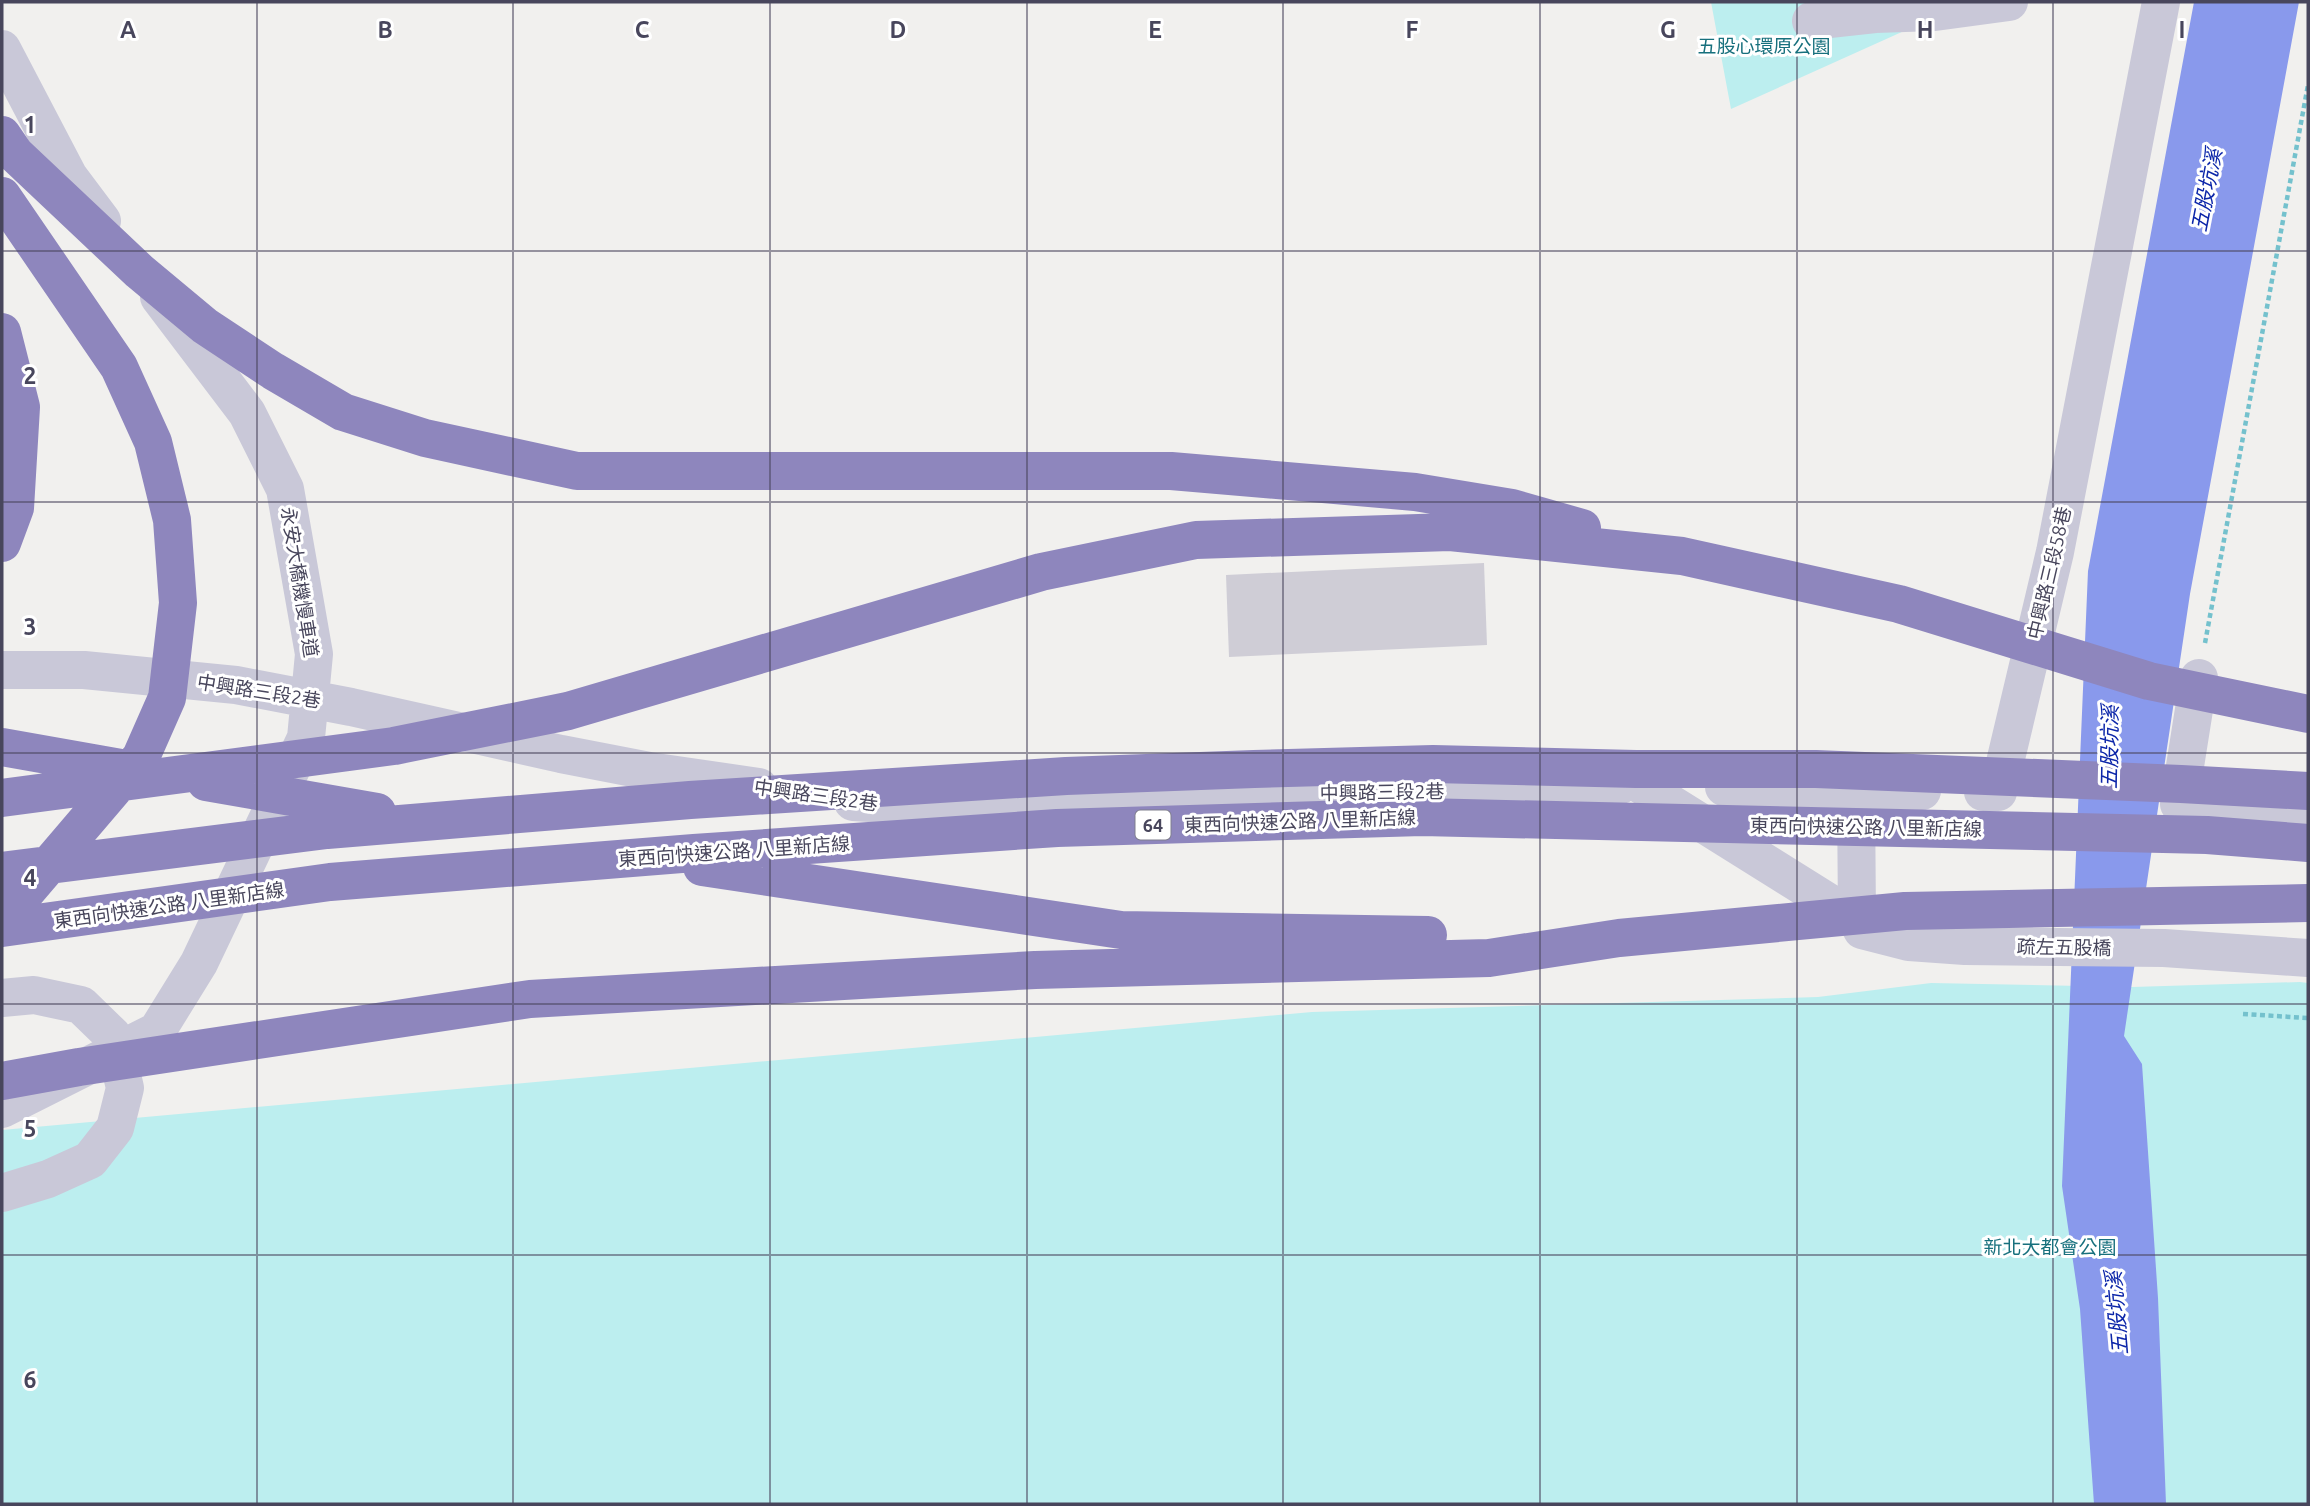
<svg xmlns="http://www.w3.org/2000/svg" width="2310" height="1506" font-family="Ubuntu,'Noto Sans TC',sans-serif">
  <rect width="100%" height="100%" fill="#f1f0ee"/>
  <path fill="#bceeef" d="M1711 2H1901L1904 31 1731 109Z
    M2300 982 2308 983V1504H2V1130L1312 1012 1818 997 1931 983 2132 987Z"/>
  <path fill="#8999ec" d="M2194 2H2299L2190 594 2124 1036 2142 1064 2158 1298 2166 1504H2094L2080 1309 2062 1186 2088 571Z"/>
  <path fill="#cfcdd6" d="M1484 563 1487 645 1229 657 1226 575Z"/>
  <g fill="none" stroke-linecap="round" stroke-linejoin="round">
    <path stroke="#74c1cd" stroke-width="4.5" stroke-dasharray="5 3.5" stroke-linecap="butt" d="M2205 643 2308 85
      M2243 1014 2308 1018"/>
    <path stroke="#c9c8d8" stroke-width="38" d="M1811 21 1875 14 1935 12 2009 2
      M2 49 69 177 102 221
      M2 670H84L236 685 351 707 561 754 649 771 759 787
      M2199 678 2179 804 2308 814
      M1641 785 1857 920 1862 930 1909 942 1965 946 2164 948 2308 958
      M1724 787 1922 791
      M1983 792H1998L2055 552 2161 2
      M1856 793 1857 920
      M853 802 949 808 1156 797 1621 785
      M2 998 34 995 81 1005 113 1036 125 1088 115 1128 90 1160 48 1179 2 1193
      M2 1109 157 1031 199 963 306 738 314 654 285 489 247 413 159 297"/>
    <path stroke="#8e86bd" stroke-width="38" d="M2 135 15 154 139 271 205 326 273 371 343 412 425 438 577 471H1171L1415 492 1512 508 1582 528
      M2 196 119 367 153 442 172 520 178 603 167 698 141 757 2 920
      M2 332 21 407 15 508 2 543
      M2 747 132 770
      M206 782 377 812
      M2 798 394 746 568 711 1041 572 1196 540 1450 532 1682 556 1899 604 2149 681 2308 714
      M702 867 1121 930 1428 935
      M2 871 327 830 690 800 1066 776 1254 769 1433 764 1636 769H1816L2181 784 2308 791
      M2 928 330 882 694 853 1057 828 1422 817 2207 835 2308 843
      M2 1081 79 1067 530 999 1035 970 1489 958 1619 938 1905 911 2308 903"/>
  </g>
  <path fill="none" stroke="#48465c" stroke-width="2" stroke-opacity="0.55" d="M257 2V1504M513 2V1504M770 2V1504M1027 2V1504M1283 2V1504M1540 2V1504M1797 2V1504M2053 2V1504M2 251H2308M2 502H2308M2 753H2308M2 1004H2308M2 1255H2308"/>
  <g text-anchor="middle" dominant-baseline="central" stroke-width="6" stroke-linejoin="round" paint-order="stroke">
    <rect fill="#fff" stroke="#7f7e8d" stroke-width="2" x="1135.5" y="810.5" width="35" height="29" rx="5"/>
    <g font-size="18" font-weight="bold" fill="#48465c">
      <text x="1153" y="825">64</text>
    </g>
    <g font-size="19" fill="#17707d" stroke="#fff">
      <text x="1764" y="46">五股心環原公園</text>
      <text x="2050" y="1247">新北大都會公園</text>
    </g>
    <g font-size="19" fill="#48465c" stroke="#fff">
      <text transform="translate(2049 573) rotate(-77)">中興路三段58巷</text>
      <text transform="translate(300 582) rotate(81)">永安大橋機慢車道</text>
      <text transform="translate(259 691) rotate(9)">中興路三段2巷</text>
      <text transform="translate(1382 792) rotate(-1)">中興路三段2巷</text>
      <text transform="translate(816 795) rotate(8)">中興路三段2巷</text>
      <text transform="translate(1300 821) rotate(-2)">東西向快速公路 八里新店線</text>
      <text transform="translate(1866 827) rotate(1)">東西向快速公路 八里新店線</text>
      <text transform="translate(734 851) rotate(-4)">東西向快速公路 八里新店線</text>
      <text transform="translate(169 905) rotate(-8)">東西向快速公路 八里新店線</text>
      <text transform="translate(2064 947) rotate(1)">疏左五股橋</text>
    </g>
    <g font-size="21" font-style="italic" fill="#0c26a9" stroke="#fff">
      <text transform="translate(2206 190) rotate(-79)">五股坑溪</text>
      <text transform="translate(2109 747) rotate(-89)">五股坑溪</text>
      <text transform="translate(2116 1313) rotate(-95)">五股坑溪</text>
    </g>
  </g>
  <g font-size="23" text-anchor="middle" font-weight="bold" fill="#48465c" stroke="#fff" stroke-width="6" stroke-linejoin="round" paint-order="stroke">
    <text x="128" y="38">A</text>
    <text x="385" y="38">B</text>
    <text x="642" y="38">C</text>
    <text x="898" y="38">D</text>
    <text x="1155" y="38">E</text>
    <text x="1412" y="38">F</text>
    <text x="1668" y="38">G</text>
    <text x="1925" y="38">H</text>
    <text x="2182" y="38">I</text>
    <text x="30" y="133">1</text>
    <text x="30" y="384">2</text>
    <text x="30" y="635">3</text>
    <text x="30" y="886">4</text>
    <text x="30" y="1137">5</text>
    <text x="30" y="1388">6</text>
  </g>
  <rect width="2310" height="1506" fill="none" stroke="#48465c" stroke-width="7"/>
</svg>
